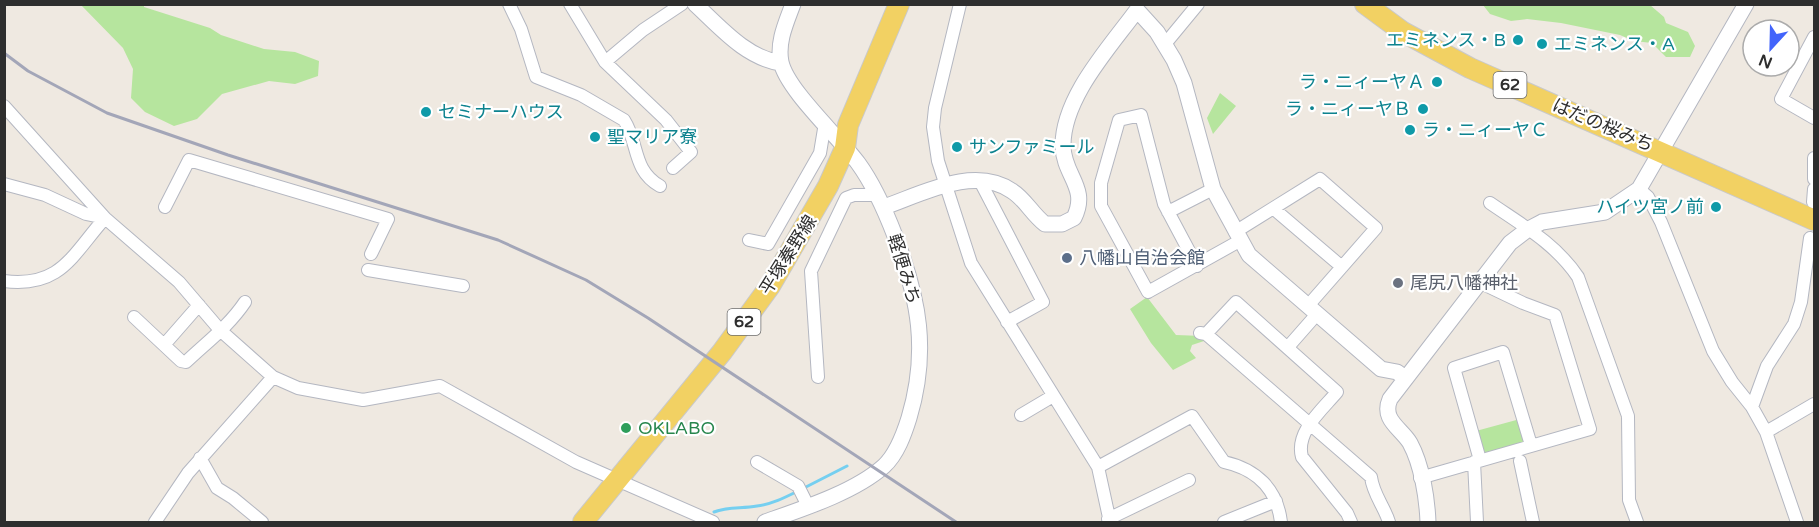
<svg xmlns="http://www.w3.org/2000/svg" width="1819" height="527" font-family="'Varela Round','Noto Sans JP',sans-serif">
  <rect width="100%" height="100%" fill="#efe9e1"/>
  <path fill="#b6e59e" d="M81 5H144V7L210 28 221 35 264 49 295 52 319 61 318 76 295 84 269 81 222 94 197 119 174 126 145 112 131 98 133 69 123 48Z
    M1483 5H1650L1664 17 1666 23 1688 32 1695 46 1690 57H1666L1652 43 1634 41 1620 35 1561 23 1527 19 1511 21 1490 14Z
    M1220 93 1236 106 1213 134 1207 118Z
    M1147 297 1176 335 1202 336 1207 340 1192 345 1190 351 1196 358 1173 370 1151 343 1130 309Z
    M1520 419 1525 438 1522 443 1486 453 1481 451 1476 431Z"/>
  <g fill="none" stroke-linecap="round" stroke-linejoin="round">
    <path stroke="#75cff0" stroke-width="3" d="M804 488 847 466
      M714 512C728 506 742 509 757 506 772 504 784 498 798 491"/>
    <defs>
      <path id="minor" d="M509 4 521 29 536 77 581 95 624 120C639 143 632 170 660 186
        M570 4 605 62 666 120 691 152 673 168
        M960 4 935 108 933 127 938 161 971 263 1098 467 1110 522
        M1814 37 1781 99 1814 118
        M1165 44 1198 4
        M605 62 643 30 682 4
        M4 106 105 218 179 282 220 330 273 377 298 388 363 400 440 386 576 462 713 522
        M1814 158V179
        M980 181 1043 302 1007 322
        M4 184 45 195 86 214 105 218C72 255 61 288 4 281
        M1639 189 1648 197 1661 222 1713 351 1732 382 1752 407 1766 432 1797 522
        M1813 202 1814 189
        M1490 203C1522 225 1556 244 1578 277L1628 416 1629 500 1637 522
        M165 207 189 160 388 219 371 254
        M1274 209 1342 267
        M1168 212 1213 189
        M1235 232 1320 179 1376 228 1313 300
        M749 240 768 244 820 153 825 123
        M1197 266 1164 204 1141 115 1119 120 1101 183V206L1148 292 1234 244
        M368 270 463 286
        M134 317 181 361 186 362C207 342 229 326 245 302
        M1200 333 1206 334 1371 477C1373 494 1384 506 1389 522
        M1206 334 1236 302 1337 392C1322 410 1295 432 1302 457L1347 513 1351 522
        M164 345 199 305
        M1288 347 1317 314
        M818 377 811 271 846 198 854 195H877
        M1752 407 1767 366 1794 324 1801 302 1810 238
        M1021 415 1053 396
        M1766 432 1814 404
        M200 458 217 488 233 498 262 522
        M1480 460 1454 368 1503 352 1531 445
        M1520 461 1533 522
        M757 462 798 486 808 506
        M1474 462 1477 522
        M1098 467 1192 416 1224 462C1256 469 1277 489 1281 522
        M1420 478 1590 429 1555 315 1523 303 1479 282
        M1108 519 1189 480
        M155 522 188 473 273 377
        M1224 522 1276 501"/>
      <path id="tertiary" d="M695 4C720 27 746 58 781 63
        M884 207C922 194 974 165 1012 191 1025 199 1032 214 1045 224H1062L1074 218C1089 188 1064 176 1063 147 1062 98 1110 47 1137 10L1157 32 1174 60 1184 83 1213 189 1249 255 1381 369 1397 372 1405 378
        M765 522C802 509 855 492 884 466 897 454 904 434 909 418 929 351 919 299 895 236 885 210 874 185 858 163 839 137 787 90 781 62 777 42 786 23 793 4
        M1428 522C1427 498 1422 465 1410 443 1401 428 1381 420 1390 399L1510 243 1527 230 1542 222 1605 212 1639 189 1746 4"/>
      <path id="primary" d="M1365 4 1403 32 1470 68 1814 220
        M583 522 722 352 770 286 828 186 845 148 848 125 899 4"/>
    </defs>
    <use href="#minor" stroke="#b4b7c1" stroke-width="14"/>
    <use href="#tertiary" stroke="#b4b7c1" stroke-width="17"/>
    <use href="#primary" stroke="#c9c9c9" stroke-width="22"/>
    <use href="#minor" stroke="#fff" stroke-width="12"/>
    <use href="#tertiary" stroke="#fff" stroke-width="15"/>
    <use href="#primary" stroke="#f2d163" stroke-width="20"/>
    <path stroke="#a3a6b8" stroke-width="3" d="M4 53 28 71 107 113 228 155 498 240 586 280 648 318 956 522"/>
  </g>
  <g fill="#0f9aa8" stroke="#fff" stroke-width="2">
    <circle cx="1518" cy="40" r="6"/>
    <circle cx="1542" cy="44" r="6"/>
    <circle cx="1437" cy="82" r="6"/>
    <circle cx="1423" cy="109" r="6"/>
    <circle cx="426" cy="112" r="6"/>
    <circle cx="1410" cy="130" r="6"/>
    <circle cx="595" cy="137" r="6"/>
    <circle cx="957" cy="147" r="6"/>
    <circle cx="1716" cy="207" r="6"/>
  </g>
  <circle fill="#5c6f8a" stroke="#fff" stroke-width="2" cx="1067" cy="258" r="6"/>
  <circle fill="#6b7280" stroke="#fff" stroke-width="2" cx="1398" cy="283" r="6"/>
  <circle fill="#2e9e5b" stroke="#fff" stroke-width="2" cx="626" cy="428" r="6"/>
  <g text-anchor="middle" dominant-baseline="central" stroke-width="4.5" stroke-linejoin="round" paint-order="stroke">
    <g fill="#fff" stroke="#6d6d6d" stroke-width="1.5">
      <rect x="1493.5" y="72" width="33" height="26" rx="4.5"/>
      <rect x="727.5" y="309" width="33" height="26" rx="4.5"/>
    </g>
    <g font-size="16" font-weight="bold" fill="#2e2e2e">
      <text x="1510" y="85">62</text>
      <text x="744" y="322">62</text>
    </g>
    <g font-size="18" fill="#0d838f" stroke="#fff" text-anchor="start">
      <text x="1506" y="40" text-anchor="end">エミネンス・B</text>
      <text x="1554" y="44">エミネンス・A</text>
      <text x="1425" y="82" text-anchor="end">ラ・ニィーヤＡ</text>
      <text x="1411" y="109" text-anchor="end">ラ・ニィーヤＢ</text>
      <text x="438" y="112">セミナーハウス</text>
      <text x="1422" y="130">ラ・ニィーヤＣ</text>
      <text x="607" y="137">聖マリア寮</text>
      <text x="969" y="147">サンファミール</text>
      <text x="1704" y="207" text-anchor="end">ハイツ宮ノ前</text>
    </g>
    <g font-size="18" fill="#2e2e2e" stroke="#fff">
      <text transform="translate(1603 125) rotate(23)">はだの桜みち</text>
      <text transform="translate(788 255) rotate(-58)">平塚秦野線</text>
      <text transform="translate(904 269) rotate(73)">軽便みち</text>
    </g>
    <g font-size="18" fill="#4e5e75" stroke="#fff" text-anchor="start">
      <text x="1079" y="258">八幡山自治会館</text>
    </g>
    <g font-size="18" fill="#5b616d" stroke="#fff" text-anchor="start">
      <text x="1410" y="283">尾尻八幡神社</text>
    </g>
    <g font-size="18" fill="#27864d" stroke="#fff" text-anchor="start">
      <text x="638" y="428">OKLABO</text>
    </g>
  </g>
  <rect width="1819" height="527" fill="none" stroke="#2e2e2e" stroke-width="12"/>
  <g transform="translate(1771 48) rotate(202)"><circle r="28" fill="#ffffff" stroke="#ababab" stroke-width="1.5"/>
  <path d="M0-4.5L10 22L0 15L-10 22Z" fill="#4264fb"/>
  <text y="-9" font-size="16" font-weight="bold" text-anchor="middle" fill="#2e2e2e">N</text>
  </g>
</svg>
